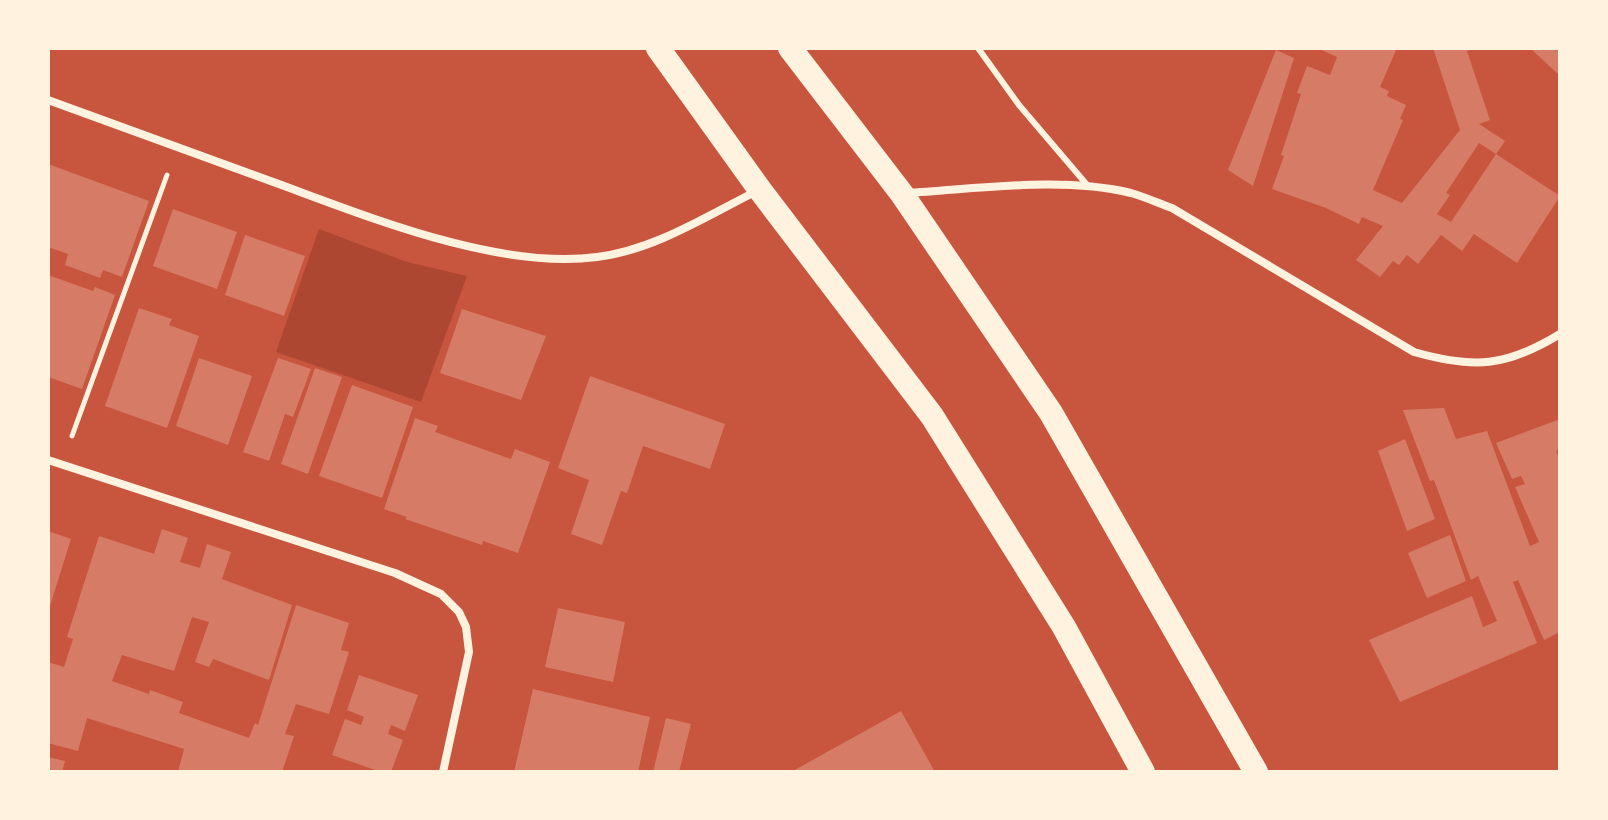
<svg xmlns="http://www.w3.org/2000/svg" width="1608" height="820" font-family="'Titillium Web',sans-serif">
  <rect width="100%" height="100%" fill="#c8553d"/>
  <path fill="#ae4732" d="M319 229 407 262 467 276 421 402 276 352Z"/>
  <path fill="#d67c66" fill-rule="evenodd" d="M1317 48H1397L1380 87 1389 91 1387 96 1406 105 1400 119 1403 120 1373 190 1402 203 1460 130 1433 48H1475L1467 51 1490 120 1479 124 1505 141 1496 154 1560 196 1517 263 1474 234 1462 251 1441 235 1418 264 1407 255 1399 265 1393 261 1380 277 1356 260 1383 226 1362 217 1359 224 1326 208 1272 189 1284 156 1281 155 1301 94 1297 93 1307 66 1330 75 1337 57ZM1479 143 1496 154 1451 222 1437 214 1450 195 1446 193Z
    M1530 48H1560V76Z
    M1276 50 1294 58 1253 186 1228 170Z
    M48 164 149 201 122 277 103 270 100 278 65 265 68 254 48 247Z
    M173 209 237 232 217 289 153 266Z
    M245 235 305 256 284 316 225 295Z
    M48 275 93 291 95 287 115 295 82 389 48 377Z
    M139 308 172 319 169 325 199 336 167 428 105 406Z
    M462 309 546 336 521 400 440 373Z
    M199 358 252 376 228 445 176 426Z
    M278 358 311 369 293 417 285 414 269 461 243 452Z
    M315 368 342 377 308 474 281 464Z
    M590 376 725 424 710 469 643 446 627 493 621 491 602 545 571 534 589 480 558 468Z
    M352 385 413 407 382 498 319 476Z
    M1444 408 1456 439 1487 431 1530 546 1539 542 1515 487 1525 484 1521 476 1512 479 1496 443 1560 419V449L1556 451 1560 460V632L1544 640 1518 580 1513 582 1537 643 1400 702 1369 640 1472 596 1483 627 1497 621 1478 576 1471 580 1434 480 1430 481 1403 410Z
    M415 418 438 426 435 432 511 459 515 449 550 462 518 553 483 541 482 545 405 519 407 517 384 509Z
    M1405 439 1435 519 1407 531 1378 451Z
    M162 529 188 538 180 562 200 568 207 544 231 552 222 579 292 605 269 680 213 659 209 667 195 662 209 622 192 617 174 671 122 655 112 681 149 694 150 690 183 702 179 713 249 738 255 723 258 725 296 605 349 623 341 650 349 652 329 714 296 704 285 734 294 736 282 772H178L184 749 87 718 78 751 48 743V662L64 667 73 639 67 637 99 536 154 554Z
    M48 531 71 539 49 609H48Z
    M1450 535 1466 581 1427 598 1408 553Z
    M558 608 625 622 613 682 545 667Z
    M359 675 418 695 405 731 391 725 388 734 403 740 391 772H381L332 755 345 719 361 725 364 717 347 710Z
    M533 689 650 717 638 772H514Z
    M901 711 935 772H791Z
    M666 718 691 724 679 772H653Z
    M48 757 65 761 62 772H48Z"/>
  <g fill="none" stroke-linecap="round" stroke-linejoin="round">
    <path stroke="#fff3e0" stroke-width="5" d="M72 436 167 175"/>
    <path stroke="#fff3e0" stroke-width="6" d="M978 48 1019 105 1088 186"/>
    <path stroke="#fff3e0" stroke-width="8" d="M48 100C124 128 200 156 276 183 369 217 498 270 597 257 655 250 708 215 759 190
      M907 193C978 189 1062 176 1131 193 1145 197 1158 203 1172 208L1414 352C1474 369 1506 367 1560 334
      M48 460 395 573 441 594 459 612 466 627 469 652 443 772"/>
    <path stroke="#fff3e0" stroke-width="24" d="M658 48 760 190 932 416 1064 627 1143 772
      M790 48 902 194 1051 413 1256 772"/>
  </g>
  <rect width="1608" height="820" fill="none" stroke="#fff3e0" stroke-width="100"/>
</svg>
